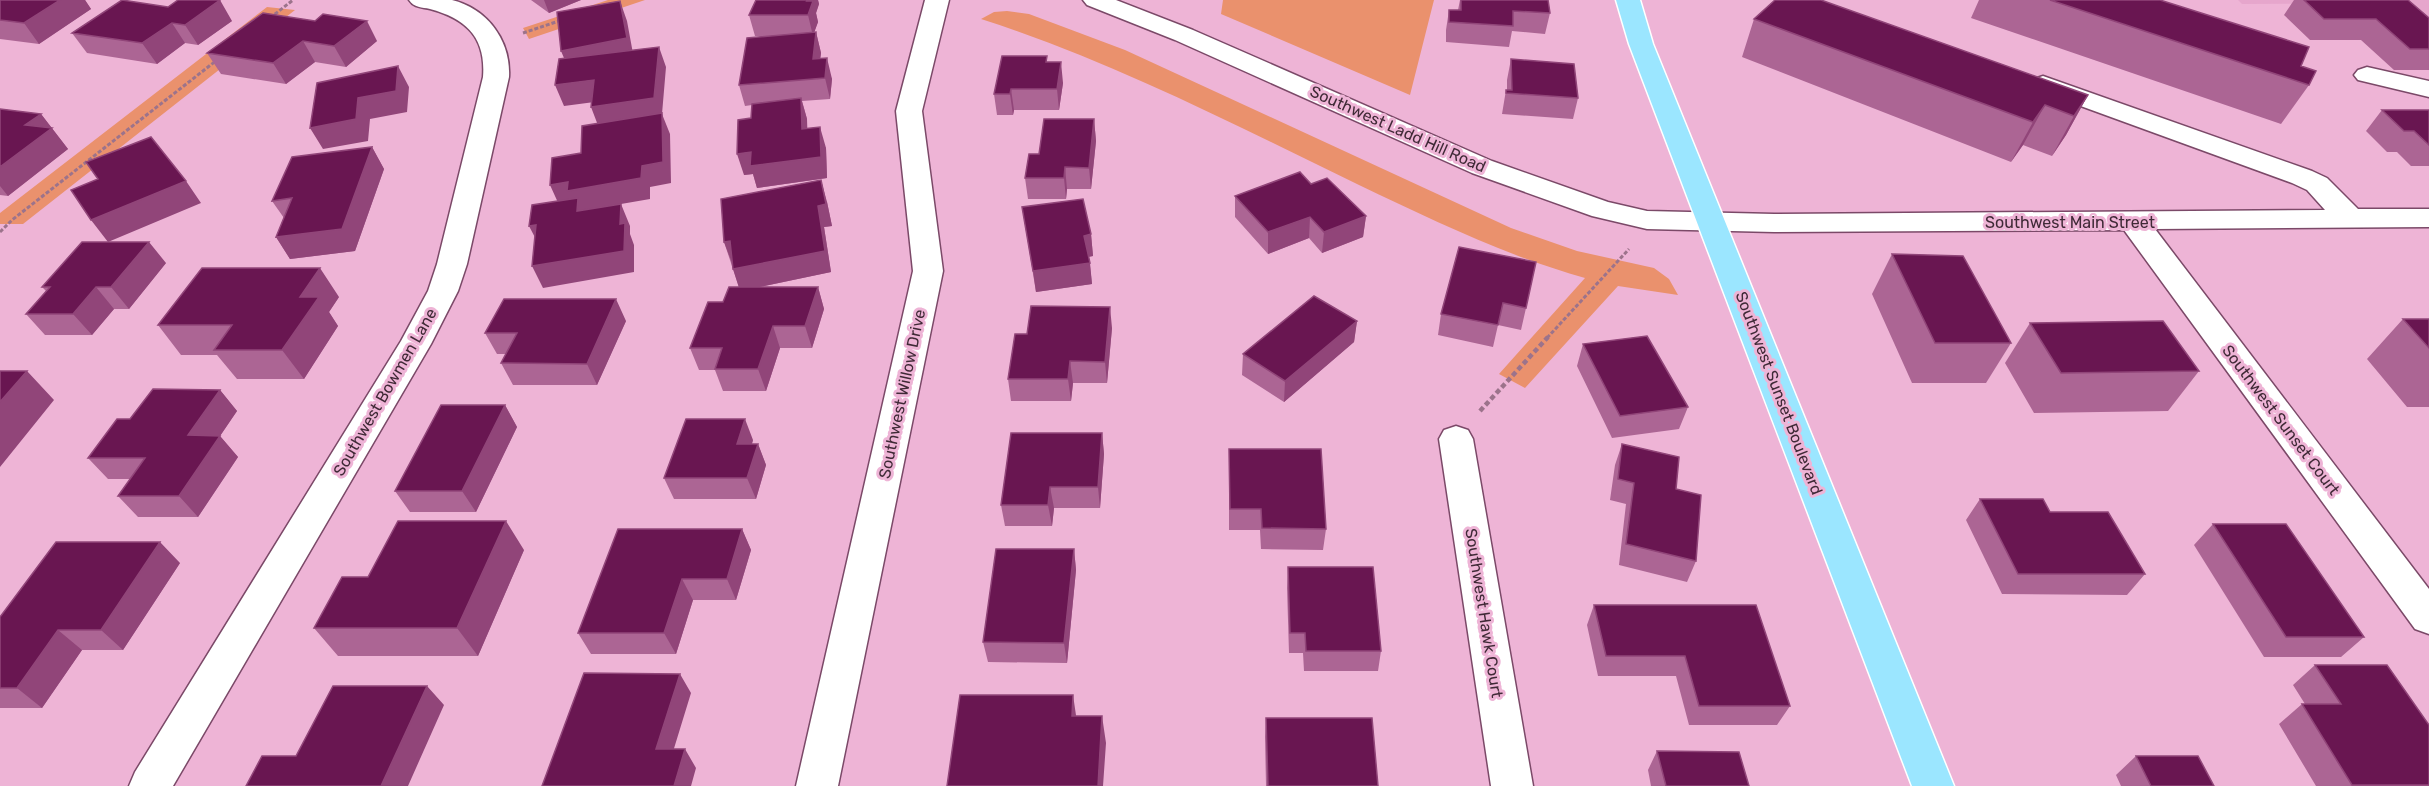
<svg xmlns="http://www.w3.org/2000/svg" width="2429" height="786" font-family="Rubik,sans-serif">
  <rect width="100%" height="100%" fill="#eeb4d6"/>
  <path fill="#e6a6cc" d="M2238 0H2429V30L2397 3 2242 4Z"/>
  <path fill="#ea916d" d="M608 0H645L529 39 523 28Z
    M1223 0H1434L1410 95 1221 14Z
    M267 7 295 10 23 224H0V213Z
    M1007 11 1029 14 1125 50 1511 228 1577 251 1654 268 1669 279 1678 295 1618 286 1525 388 1499 374 1585 278C1506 256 1433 220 1359 185 1235 125 1112 61 981 19L994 12Z"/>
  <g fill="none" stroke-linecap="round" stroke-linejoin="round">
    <defs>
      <path id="minor" d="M409 0C422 0 439 0 452 0 488 9 511 41 509 77L467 264 458 291 431 344 173 786H129L135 772 401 341 428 291 437 264 483 77C486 38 467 19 430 9 422 7 414 8 409 0Z
        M925 0H949L922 111 943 271 838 786H796L913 271 896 111Z
        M1083 0H1116L1193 30 1492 161 1608 202 1647 211 1774 214 2325 210 2307 190 2292 183 2034 89 2030 84 2034 79 2043 76 2312 171 2327 178 2358 209H2429V227L2155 229 2429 589V634L2415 629 2124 230 1774 232 1647 229 1592 216 1472 173 1175 40 1087 5Z
        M2367 67 2429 81V97L2358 80 2354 75 2358 70Z
        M1456 426 1468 430 1473 439 1533 786H1491L1439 439 1444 430Z"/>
      <path id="major" d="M1616 0H1640L1653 44 1954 786H1912L1629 44Z"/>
    </defs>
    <use href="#minor" stroke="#7b4968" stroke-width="3"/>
    <use href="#major" stroke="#fff" stroke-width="3"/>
    <path stroke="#9c738b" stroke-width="3" stroke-dasharray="4 2" stroke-linecap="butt" d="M270 18 293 0
      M523 33 562 20
      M0 232 12 220 217 60
      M1547 338 1629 249"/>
    <path stroke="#9c738b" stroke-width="4.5" stroke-dasharray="5 3" stroke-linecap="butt" d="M1480 411 1548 337"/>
    <use href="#minor" fill="#fff" fill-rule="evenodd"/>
    <use href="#major" fill="#9be6ff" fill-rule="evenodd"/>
  </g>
  <path fill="#ac6594" d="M0 0H85L91 9 39 44 0 39Z
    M122 0 232 21 198 45 185 43 157 64 87 53 72 33Z
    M531 0H581L549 13Z
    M756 0H818L819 4 816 13 818 22 814 32H816L821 53 820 58 832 79 830 99 802 101 807 119V128L826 148 827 178 757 188 753 174 744 175 751 118 752 105 745 106 739 85 767 36H755L749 15Z
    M1460 0H1548L1550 13 1545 34 1512 31 1509 47 1446 42V30L1449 10H1458Z
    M1979 0H2160L2301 66 2309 85 2281 124 1971 18Z
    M2294 0H2408L2429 18V70H2394L2361 40H2310L2284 15Z
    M263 13 377 41 346 67 315 62 286 84 221 74 207 53Z
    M1754 19 2088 95 2066 135 2052 156 2023 145 2011 162 1742 57Z
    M1047 56V62L1063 83 1059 110H1014L1013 115H997L994 94Z
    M1511 59 1578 98 1573 119 1502 114 1506 90H1507V80Z
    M0 109 41 114 68 149 8 196 0 195Z
    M2382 110H2429V166H2411L2397 152H2387L2366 131Z
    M1094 119 1096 141 1091 189H1067L1066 199H1028L1025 178 1039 154Z
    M372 147 384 169 355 251 290 259 276 237 284 218 272 201Z
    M1311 184 1366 216 1363 237 1322 253 1309 238 1268 254 1235 217V196Z
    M827 202 832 226 824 227 831 272 759 287H818L824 309 812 348H780L766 391H723L715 370H699L690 348 723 302 739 287 724 242Z
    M1022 207 1091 234 1093 256 1089 257 1092 284 1036 292Z
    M1459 247 1526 308 1521 330 1498 325 1493 347 1438 335 1441 314Z
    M1892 254 2011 343 1986 383H1912L1872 294Z
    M166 263 129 309H114L92 335H45L26 314 46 291 42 287Z
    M339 297 329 312 338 326 304 379H237L217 355H181L158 325Z
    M2403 319H2429V407H2407L2367 359Z
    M626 321 597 385H513L501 363 506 354H497L485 333Z
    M1357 321 1354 342 1284 402 1242 375 1243 354Z
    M2030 323 2199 371 2168 411 2034 413 2005 363Z
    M1112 328 1107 383H1073L1071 401H1011L1008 379 1027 334Z
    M1583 344 1688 407 1679 429 1612 438 1577 366Z
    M220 390 237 411 220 436 238 457 198 517H138L118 496 130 479H108L88 458 130 419Z
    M505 405 517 427 476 512H410L395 491Z
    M1102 433 1104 454 1100 508H1054L1052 526H1005L1001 505Z
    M753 440 752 444H758L766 465 756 499H674L664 478Z
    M1622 444 1676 489 1696 561 1687 582 1619 565 1626 504 1610 500 1615 465Z
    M1229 449 1326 529 1323 550 1261 549 1260 530H1229Z
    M1980 499 2050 512 2145 574 2127 595 2002 594 1966 520Z
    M2213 524 2364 637 2341 657H2264L2194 545Z
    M742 529 751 550 736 600H693L676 654H591L578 633Z
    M1074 549 1076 570 1067 663 988 662 983 642Z
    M524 550 478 656H338L314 628 368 577Z
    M180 563 123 650H82L42 708H0V617Z
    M1288 567 1381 651 1378 671H1304L1303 653H1289L1287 588Z
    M1594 605 1790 706 1777 725H1689L1676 676H1598L1587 625Z
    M2315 665 2429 725V786H2316L2279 724 2302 704H2305L2293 685Z
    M1266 718 1378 786H1266L1265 737Z
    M1657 751 1749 786H1651L1648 770Z
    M2136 756 2214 786H2121L2116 775Z"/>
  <path fill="#914579" d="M60 0H85L91 9 39 44 24 23Z
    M220 0 232 21 198 45 185 25Z
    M544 0H581L549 13Z
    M808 0H818L819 4 816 13 818 22 813 36 808 15Z
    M620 1 627 21 634 59 570 72 561 51Z
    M367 21 377 41 346 67 334 46Z
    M172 23 185 43 157 64 142 43Z
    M816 32 821 53 818 80 813 59Z
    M303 41 315 62 286 84 273 63Z
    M659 47 666 67 662 114 670 134 671 183 650 187V199L621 204 630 226V234L634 245V272L543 288 532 266 588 220 560 207 550 185 568 182 599 128 591 107Z
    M827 58 832 79 830 99 825 78Z
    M1061 62 1063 83 1059 110 1057 89Z
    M398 66 409 87 407 112 370 119 368 141 323 149 310 128Z
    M594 80 602 101 564 106 555 85Z
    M1011 89 1014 110 1013 115 1010 94Z
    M2088 95 2066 135 2052 156 2074 116Z
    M801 98 807 119 808 150 802 129Z
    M2045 105 2023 145 2011 162 2033 122Z
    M41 114 68 149 8 196 0 186V167L25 125Z
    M1094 119 1096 141 1091 189 1089 168Z
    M820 127 826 148 827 178 757 188 753 174 744 175 737 154 751 152Z
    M372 147 384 169 355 251 290 259 276 237Z
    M1065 167 1067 189 1066 199 1064 178Z
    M821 180 827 202 832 226 824 227 831 272 740 291 733 269 818 206Z
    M186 181 201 203 108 242 91 220Z
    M1366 216 1363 237 1322 253 1324 232Z
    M1310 217 1309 238 1268 254V232Z
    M536 225 540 247 529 226Z
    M1091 234 1093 256 1086 257 1084 236Z
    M730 241 732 263 724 242Z
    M149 242 166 263 129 309 111 287Z
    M1090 263 1092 284 1036 292 1033 271Z
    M320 268 339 297 329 312 338 326 304 379 282 350 300 297Z
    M96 287 114 309 92 335 73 314Z
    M818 287 824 309 812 348 805 326Z
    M616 299 626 321 597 385 587 364Z
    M1110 307 1112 328 1107 383 1105 362Z
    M1357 321 1354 342 1284 402 1285 381Z
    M773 326 780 348 766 391 758 369Z
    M1070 361 1073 383 1071 401 1068 379Z
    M27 371 54 400 0 467V402Z
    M220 390 237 411 220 436 238 457 198 517 179 496 188 435Z
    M505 405 517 427 476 512 462 491Z
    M745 419 753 440 745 465 737 444Z
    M1102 433 1104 454 1100 508 1098 487Z
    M758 444 766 465 756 499 747 478Z
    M1050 487 1054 508 1052 526 1048 505Z
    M506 521 524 550 478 656 457 628Z
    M742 529 751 550 736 600 727 579Z
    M160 542 180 563 123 650 101 630Z
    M1074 549 1076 570 1067 663 1064 643Z
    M682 579 693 600 676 654 664 633Z
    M58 630 82 650 42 708 17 688Z
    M680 674 691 693 668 768 656 749Z
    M427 686 444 705 408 786H381Z
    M1073 695 1077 722 1072 716Z
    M1102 716 1106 743 1103 786H1098Z
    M685 749 696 768 691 786H674Z"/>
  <path fill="#691651" stroke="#914579" stroke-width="1.5" d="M0 0H60L24 23 0 20Z
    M122 0 168 7 178 0H220L185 25 172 23 142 43 72 33Z
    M756 0H808L807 1H813L808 15H749Z
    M1461 0H1548L1550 13 1513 11V26L1449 22V10H1461Z
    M1775 0H1821L2088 95 2074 116 2045 105 2033 122 1754 19Z
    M2050 0H2160L2309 47 2301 66 2316 71 2309 85Z
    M2304 0H2408L2429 18V49H2410L2376 19H2324Z
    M620 1 627 38 561 51 557 12Z
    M263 13 315 21 323 14 367 21 334 46 303 41 273 63 207 53Z
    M816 32 813 59 827 58 825 78 739 85 747 38Z
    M659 47 654 98 591 107 594 80 555 85 559 59Z
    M1002 56H1047L1046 62H1061L1057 89H1011L1010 94H994Z
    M1511 59 1574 64 1578 98 1506 93V90H1512Z
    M398 66 396 91 358 98 356 119 310 128 317 83Z
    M801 98 802 129 820 127 821 157 750 166 751 152 737 154 738 120 751 118 752 104Z
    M0 109 41 114 25 125 52 128 0 167Z
    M2382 110H2429V145L2414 131H2404Z
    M662 113 663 162 642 166 641 178 567 191 568 182 550 185 552 158 581 153 582 126Z
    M1044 119H1094L1089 168 1065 167 1064 178H1025L1029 154H1039Z
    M151 137 186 181 91 220 71 190 98 179 86 162Z
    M372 147 342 229 276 237 292 198 272 201 292 157Z
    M1300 172 1311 184 1327 178 1366 216 1324 232 1310 217 1268 232 1235 196Z
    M821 180 826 204 818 206 825 251 733 269 730 241 724 242 721 199Z
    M578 198 577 211 621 204 620 224 625 223 624 251 532 266 536 225 529 226 532 205Z
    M1083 199 1091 234 1084 236 1090 263 1033 271 1022 207Z
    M82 242H149L111 287H96L73 314H26L50 287H42Z
    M1459 247 1536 262 1526 308 1503 303 1498 325 1441 314Z
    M1892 254 1963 256 2011 343H1935Z
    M202 268H320L300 297H319L282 350H214L232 325H158Z
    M729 287H818L805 326H773L758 369H715L722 348H690L708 302H723Z
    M1314 296 1357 321 1285 381 1243 354Z
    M504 299H616L587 364 501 363 517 333H485Z
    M1031 306 1110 307 1105 362 1070 361 1068 379H1008L1015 334H1027Z
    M2403 319H2429V348Z
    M2163 321 2199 371 2061 373 2030 323Z
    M1647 336 1688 407 1620 416 1583 344Z
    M0 371H27L0 402Z
    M153 389 220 390 188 435 220 436 179 496H118L145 458H88L117 419H130Z
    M441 405H505L462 491H395Z
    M686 419H745L737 444H758L747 478H664Z
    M1011 433H1102L1098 487H1050L1048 505H1001Z
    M1622 444 1679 457 1676 489 1701 495 1696 561 1626 544 1634 483 1618 479Z
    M1229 449H1321L1326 529 1262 528 1261 509H1230Z
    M1980 499H2043L2050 512H2108L2145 574H2018Z
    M398 521H506L457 628H314L342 577H368Z
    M2213 524H2286L2364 637H2286Z
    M618 529H742L727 579H682L664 633H578Z
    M56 542H160L101 630H58L17 688H0V617Z
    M996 549H1074L1064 643 983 642Z
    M1288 567H1373L1381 651H1306L1305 633H1290Z
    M1594 605H1756L1790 706H1699L1685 656H1606Z
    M2315 665H2387L2429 725V785H2352L2302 704H2341Z
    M584 673 680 674 656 749H685L674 786H542Z
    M333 686H427L381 786H246L262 756H296Z
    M960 695H1073L1072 716H1102L1098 786H947Z
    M1266 718H1372L1378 786H1268Z
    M1657 751 1739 752 1749 786H1666Z
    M2136 756H2198L2214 786H2151Z"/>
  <g text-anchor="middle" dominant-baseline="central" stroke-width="6" stroke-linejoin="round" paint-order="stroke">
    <g font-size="16" fill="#402a37" stroke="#eeb4d6">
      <text transform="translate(1398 129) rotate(24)">Southwest Ladd Hill Road</text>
      <text x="2070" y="222">Southwest Main Street</text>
      <text transform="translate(385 392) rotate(-60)">Southwest Bowmen Lane</text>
      <text transform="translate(1779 393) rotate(69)">Southwest Sunset Boulevard</text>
      <text transform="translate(902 394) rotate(-78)">Southwest Willow Drive</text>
      <text transform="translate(2281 420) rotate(53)">Southwest Sunset Court</text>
      <text transform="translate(1484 613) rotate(81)">Southwest Hawk Court</text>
    </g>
  </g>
</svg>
